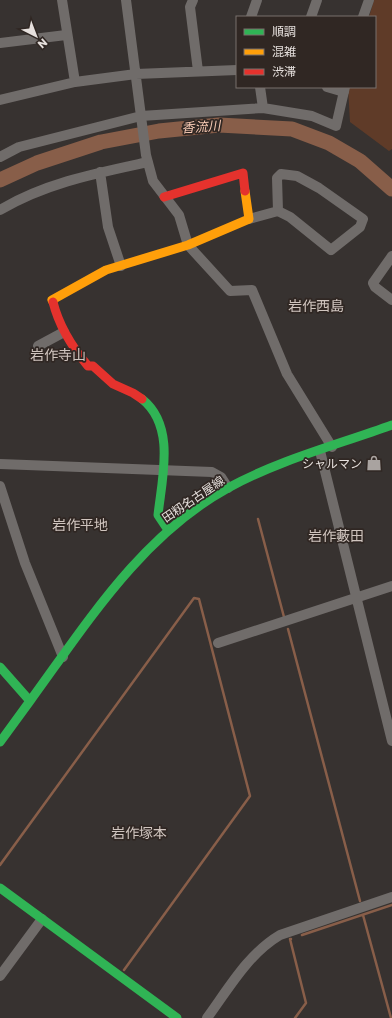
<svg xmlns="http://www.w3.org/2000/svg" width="392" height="1018" font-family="Poppins,'Noto Sans JP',sans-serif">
  <rect width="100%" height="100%" fill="#373230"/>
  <path fill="#5f3b28" d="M374 0H392V149L389 151 350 122 348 87H375V17H369Z"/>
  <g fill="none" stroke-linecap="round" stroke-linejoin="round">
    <path stroke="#885e49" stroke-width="2.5" d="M258 519 284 617
      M288 629 360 901
      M0 865 194 598 199 599 250 796 124 970
      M363 915 391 1018
      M302 935 392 905
      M291 939H290L306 1003 295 1018"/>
    <path stroke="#885e49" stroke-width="15" d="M0 180 37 163 101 142 159 131 219 125 292 129 329 143 360 161 392 189"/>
    <path stroke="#706c6a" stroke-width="10" d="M62 0 75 82
      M126 0 146 155 153 181 179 215 188 245 230 291 252 290 287 374 332 447
      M193 0 190 7 198 71
      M251 17 257 0
      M311 17 317 0
      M363 17 369 0
      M0 43 66 35
      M260 87 263 108
      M327 87 344 92
      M0 100 75 82 136 74 237 70
      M0 157 19 147 141 116 263 108 312 116 336 126 345 87
      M100 172 108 227 121 266
      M0 210C45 183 97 173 148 162
      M249 219 278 211 290 217 331 250 360 227 363 219 319 188 297 176 281 174 277 178 278 211
      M392 256 373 283 375 287 392 300
      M38 346 64 332
      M320 451 392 741
      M0 464 212 472 221 477 228 488
      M0 486 25 563 63 657
      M218 643 392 586
      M0 976 42 919
      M207 1018C229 988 248 954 280 935L392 897"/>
    <path stroke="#30b455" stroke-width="9" d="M142 399C176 426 162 478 158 515L168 530
      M0 667 30 701 0 742
      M30 701C87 623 141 536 228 488 279 460 337 445 392 425
      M0 888 177 1018"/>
    <path stroke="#ff9f0a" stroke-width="9" d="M53 302 52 300 106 270 188 245 249 219 245 191"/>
    <path stroke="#e5322d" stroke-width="9" d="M164 197 243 173 245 191
      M53 302C59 326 72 347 88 366H93L113 384 133 393 142 399"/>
  </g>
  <defs>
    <symbol id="shop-bare" viewBox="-9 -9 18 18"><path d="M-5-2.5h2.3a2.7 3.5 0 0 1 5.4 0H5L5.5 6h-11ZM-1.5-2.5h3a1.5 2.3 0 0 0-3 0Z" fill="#a9a3a0" stroke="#302723" stroke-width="2.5" paint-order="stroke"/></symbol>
  </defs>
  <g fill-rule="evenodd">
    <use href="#shop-bare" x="363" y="452" width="22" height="22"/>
  </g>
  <g text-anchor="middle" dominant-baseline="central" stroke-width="3.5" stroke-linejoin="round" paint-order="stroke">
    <g font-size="12" fill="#e6e0dd" stroke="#302723" text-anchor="end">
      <text x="362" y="463">シャルマン</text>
    </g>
    <g font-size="12" fill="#e6e0dd" stroke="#302723">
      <text transform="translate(193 499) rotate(-34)">田籾名古屋線</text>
    </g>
    <g font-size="13" font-style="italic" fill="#f6c9b3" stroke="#302723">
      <text transform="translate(201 127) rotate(-4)">香流川</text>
    </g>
    <g font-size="14" fill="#d0c5bf" stroke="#302723">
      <text x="316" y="306">岩作西島</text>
      <text x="58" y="355">岩作寺山</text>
      <text x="80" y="525">岩作平地</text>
      <text x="336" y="536">岩作藪田</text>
      <text x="139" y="833">岩作塚本</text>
    </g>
  </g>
  <rect x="236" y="16" width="140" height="72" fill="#302723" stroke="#79716d"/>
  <rect x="244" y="29" width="20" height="6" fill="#30b455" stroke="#79716d"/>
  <text x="272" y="36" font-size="12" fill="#e6e0dd">順調</text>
  <rect x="244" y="49" width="20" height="6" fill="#ff9f0a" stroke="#79716d"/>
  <text x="272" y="56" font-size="12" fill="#e6e0dd">混雑</text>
  <rect x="244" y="69" width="20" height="6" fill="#e5322d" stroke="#79716d"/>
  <text x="272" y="76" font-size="12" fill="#e6e0dd">渋滞</text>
  <g transform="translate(36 36) rotate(138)" stroke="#302723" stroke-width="3" paint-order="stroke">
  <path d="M0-3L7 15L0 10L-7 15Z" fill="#e6e0dd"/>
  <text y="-6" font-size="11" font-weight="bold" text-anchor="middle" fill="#e6e0dd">N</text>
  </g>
</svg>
